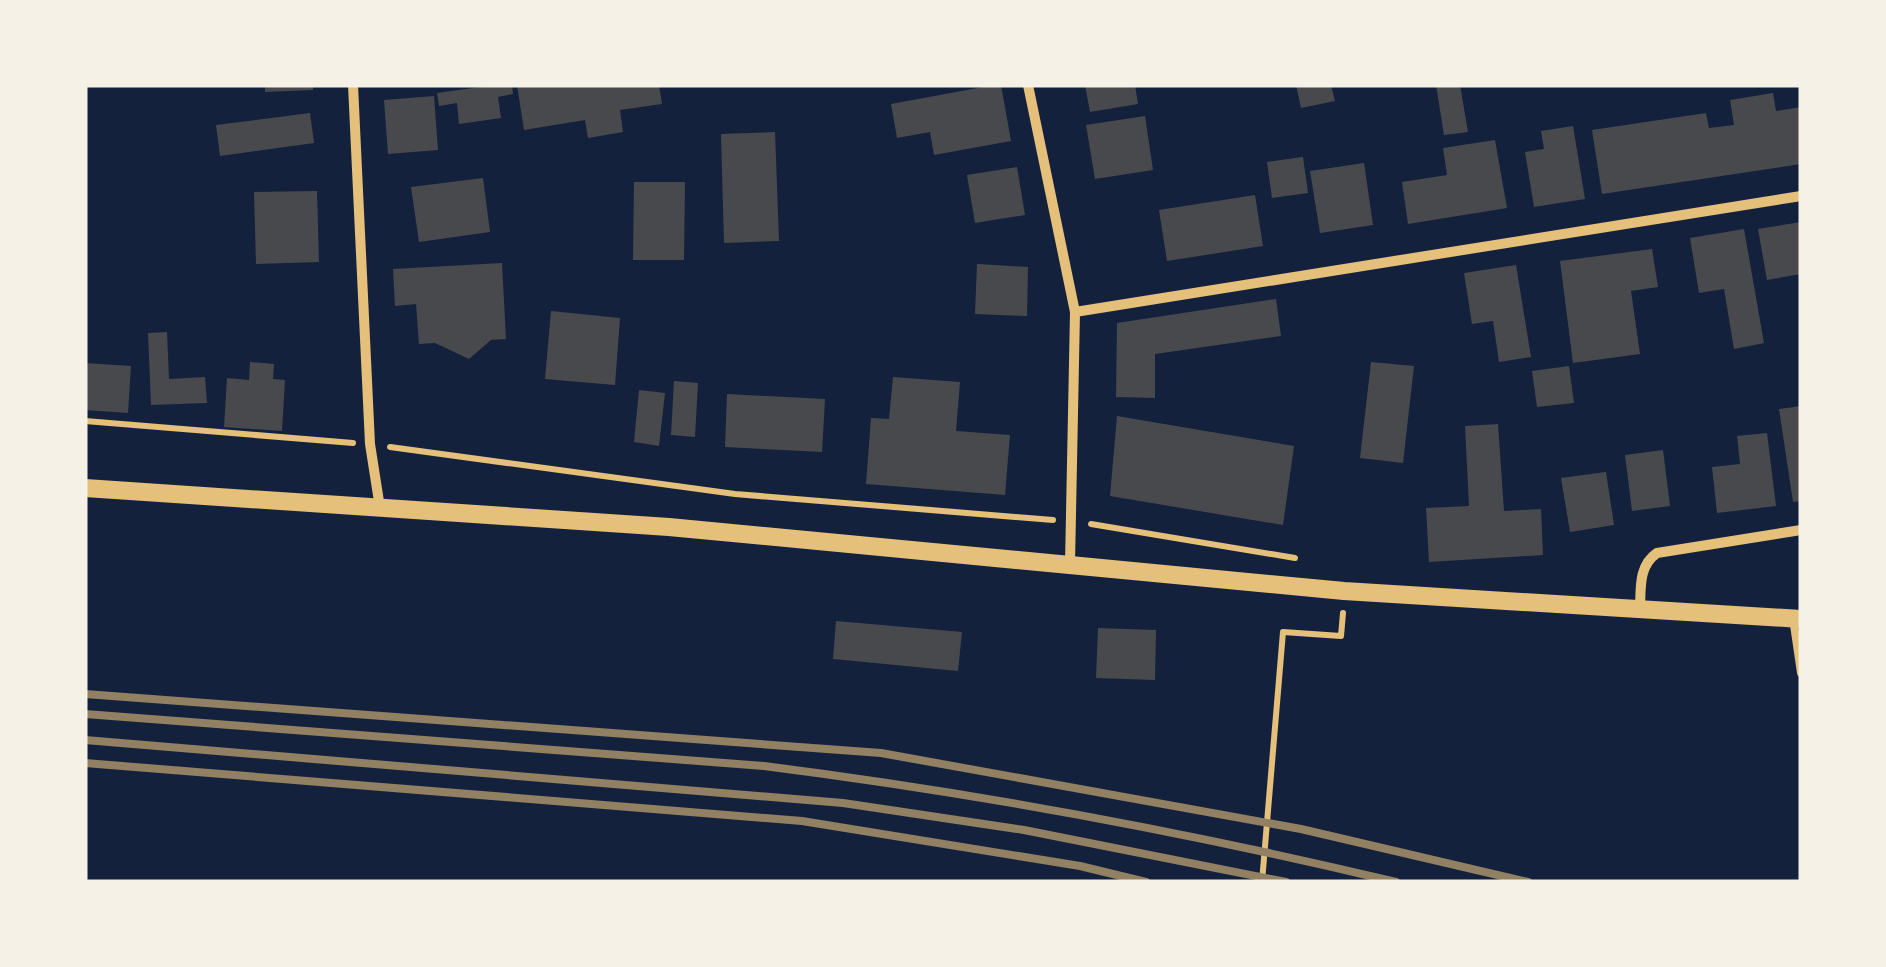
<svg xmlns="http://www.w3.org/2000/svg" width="1886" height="967" font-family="'Playfair Display',serif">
  <rect width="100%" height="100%" fill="#14213d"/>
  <path fill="#48494c" d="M265 85H313V90L265 92Z
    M495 85H512L513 94 498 97 501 118 459 124 457 103 439 106 437 93Z
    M517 85H659L662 104 620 110 623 132 588 138 585 120 524 130Z
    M994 85H1001L1011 141 934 155 930 132 897 138 891 104Z
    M1085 85H1135L1138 104 1090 112Z
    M1296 85H1331L1335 101 1301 108Z
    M1436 85H1460L1468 132 1444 135Z
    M1773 93 1776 111 1801 107V164L1602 194 1592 130 1706 113 1709 128 1734 125 1730 100Z
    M434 96 438 150 388 154 384 100Z
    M310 113 314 143 220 156 216 125Z
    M1145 116 1153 170 1095 179 1086 125Z
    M1573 126 1585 199 1534 207 1525 152 1544 149 1541 131Z
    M775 132 779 241 724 243 721 134Z
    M1495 140 1507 208 1408 224 1402 182 1447 175 1443 148Z
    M1303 157 1308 193 1272 198 1267 162Z
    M1364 163 1373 225 1320 233 1310 171Z
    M1017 167 1025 215 975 223 967 175Z
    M483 178 490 232 419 242 411 187Z
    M634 182H685L684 260H633Z
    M317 191 319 262 256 264 254 192Z
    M1255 195 1263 246 1167 261 1159 210Z
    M1801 222V274L1767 280 1758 229Z
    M1744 229 1764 343 1734 349 1724 289 1699 293 1690 238Z
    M1652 249 1658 287 1631 291 1640 354 1573 363 1560 261Z
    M502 263 506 339 491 340 469 359 435 343 419 344 416 304 395 306 393 269Z
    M977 264 1028 267 1027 316 975 314Z
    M1516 265 1531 357 1499 362 1493 321 1472 324 1464 273Z
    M1276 299 1281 336 1155 354V398L1116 397 1117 323Z
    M551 311 620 318 615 385 545 379Z
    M167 332 169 379 205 377 207 403 151 405 148 333Z
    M250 362 274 364 273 379 285 380 282 431 224 427 227 378 249 380Z
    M1371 362 1414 366 1403 463 1360 458Z
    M85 363 131 366 128 413 85 410Z
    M1569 366 1574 403 1537 407 1532 371Z
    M893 377 960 382 956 431 1010 435 1005 495 866 484 871 418 889 419Z
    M674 381 698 383 695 437 671 435Z
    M639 390 665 393 659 446 634 442Z
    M727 394 825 399 822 452 725 447Z
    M1801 406V501L1793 502 1779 409Z
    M1117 416 1294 446 1283 525 1110 496Z
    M1498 424 1504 511 1541 509 1543 555 1429 562 1426 508 1469 506 1465 426Z
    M1767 433 1776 506 1717 513 1712 467 1740 464 1737 436Z
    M1663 450 1670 506 1632 511 1625 455Z
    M1606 472 1614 525 1570 532 1561 478Z
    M836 621 962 632 958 671 833 659Z
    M1098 628 1156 630 1155 680 1096 678Z"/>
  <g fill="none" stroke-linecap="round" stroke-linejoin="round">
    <path stroke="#e5c07b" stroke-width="6" d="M85 421 353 443
      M390 447 735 494 1053 520
      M1091 524 1295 558
      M1262 882 1283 632 1341 636 1343 613"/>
    <path stroke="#e5c07b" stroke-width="8" d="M1793 618 1801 673"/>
    <path stroke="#e5c07b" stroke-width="10" d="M353 85 370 444 380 508
      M1028 85 1075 312 1070 564
      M1075 312 1801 196
      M1640 609C1641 589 1638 566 1657 553L1801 530"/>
    <path stroke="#e5c07b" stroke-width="18" d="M85 488 669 527 1344 591 1801 619"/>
    <path stroke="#918062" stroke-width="8" d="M85 694 881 753 1301 829 1528 882
      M85 714 764 766C977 793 1187 832 1396 882
      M85 740 843 803 1024 830 1286 882
      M85 763 802 821 1080 866 1146 882"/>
  </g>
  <rect width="1886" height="967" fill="none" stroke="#f6f1e7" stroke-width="175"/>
</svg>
